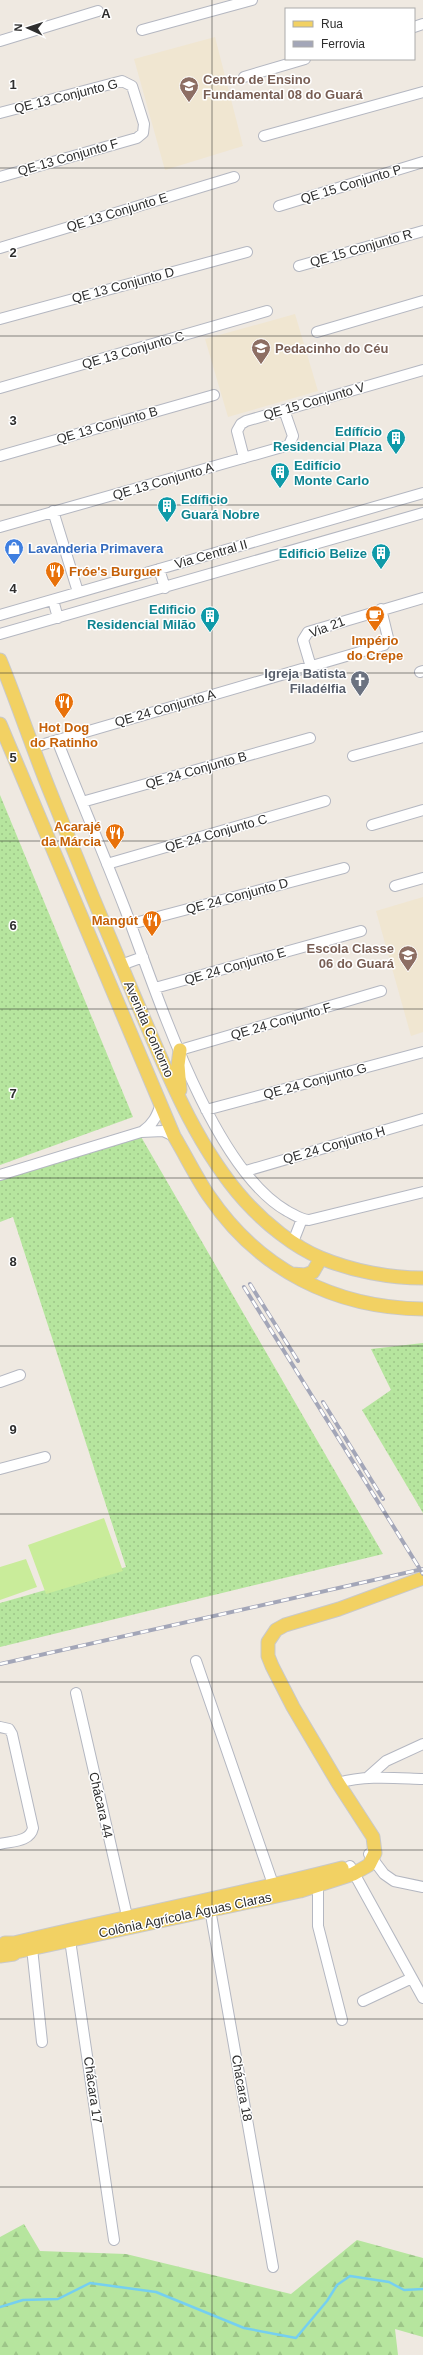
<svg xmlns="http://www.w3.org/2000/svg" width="423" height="2355" font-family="Helvetica,sans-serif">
  <defs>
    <pattern id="grass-dots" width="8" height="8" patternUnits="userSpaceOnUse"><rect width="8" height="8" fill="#b6e59e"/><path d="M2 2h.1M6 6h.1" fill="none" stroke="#9dc588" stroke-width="1.8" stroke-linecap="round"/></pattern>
    <pattern id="forest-firs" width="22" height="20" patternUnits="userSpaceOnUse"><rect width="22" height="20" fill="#b6e59e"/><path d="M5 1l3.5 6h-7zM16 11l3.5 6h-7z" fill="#9dc588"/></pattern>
  </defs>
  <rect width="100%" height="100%" fill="#efe9e1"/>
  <path fill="#f0e6d1" d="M215 37 243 146 165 170 134 59Z
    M295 314 318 391 228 417 205 339Z
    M423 897V1032L411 1036 376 911Z"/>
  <path fill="url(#grass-dots)" d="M0 795 133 1117 0 1165Z
    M140 1135 383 1554 0 1647V1603L126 1567 13 1217 0 1222V1180Z
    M423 1343V1513L362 1410 391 1390 371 1349Z"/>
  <path fill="url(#forest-firs)" d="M24 2224 40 2251 126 2254 291 2294 357 2240 423 2258V2337L395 2329 398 2355H0V2237Z"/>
  <path fill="#c9ec9a" d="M104 1518 123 1571 46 1594 28 1545Z
    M26 1559 37 1587 0 1600V1567Z"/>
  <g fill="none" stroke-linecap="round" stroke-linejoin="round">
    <path stroke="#75cff0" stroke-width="2.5" d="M0 2307 23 2300 58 2299 90 2283 156 2292 244 2328 296 2338 327 2301 337 2285 350 2276 389 2282 404 2290 423 2289"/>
    <defs>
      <path id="minor" d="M414 27 423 24
        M142 30 252 0
        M0 41 98 11
        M244 77 305 59
        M0 113 122 81 132 86 144 124 143 133 137 138 0 177
        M264 136 423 92
        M279 206 423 162
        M0 248 234 177
        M299 266 423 231
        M0 319 247 252
        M317 332 423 301
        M0 388 267 311
        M0 456 214 395
        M244 458 237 431 241 424 246 421 423 370
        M53 511 78 592
        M0 527 289 445 293 436 284 410
        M159 569 165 588
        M53 600 58 618
        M0 615 423 493
        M0 634 423 513
        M311 667 303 640 308 632 423 598
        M420 672 423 671
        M57 740C79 796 103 852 125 909 156 990 211 1168 287 1211 295 1215 301 1220 309 1220L423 1192
        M34 747 384 645 388 638 381 609
        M353 756 423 737
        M82 802 310 738
        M372 825 423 810
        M107 864 325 801
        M395 886 423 878
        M131 924 344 868
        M121 965 143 957
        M155 988 361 931
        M180 1050 381 991
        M206 1110 423 1052
        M143 1131C153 1124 157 1116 161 1104
        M246 1171 423 1119
        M0 1175 141 1132 163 1131 174 1136
        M293 1242 302 1219
        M0 1382 20 1375
        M0 1469 45 1457
        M196 1661 274 1887
        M76 1693 127 1916
        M0 1727 9 1729 12 1734 33 1828C30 1842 12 1841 0 1844
        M368 1777 386 1761 423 1744
        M338 1783C366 1775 394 1778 423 1779
        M369 1854 384 1874 394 1881 423 1887
        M350 1866 423 1998
        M318 1885V1926L342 2020
        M210 1909 273 2267
        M70 1940 114 2240
        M32 1948 42 2042
        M363 2001 412 1978"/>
      <path id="major" d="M0 660C18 704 33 750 51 794 78 862 106 930 135 998 165 1067 194 1144 245 1201 265 1223 294 1247 321 1258 352 1271 390 1278 423 1278
        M0 724 174 1136C186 1156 196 1177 209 1196 259 1270 335 1308 423 1309
        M180 1090 178 1065 180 1050
        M292 1274 305 1275 313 1272 321 1258
        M14 1943C123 1917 233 1896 342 1868
        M16 1952 300 1891 353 1874 369 1865 375 1853 373 1837 338 1783 293 1707 272 1666 268 1656V1642L276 1630 285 1625 339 1609 423 1578
        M0 1956 14 1954 17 1949 14 1943H5L3 1948 6 1954"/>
    </defs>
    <use href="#minor" stroke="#b4b7c1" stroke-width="12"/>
    <use href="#major" stroke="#c9c9c9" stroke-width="15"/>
    <use href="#minor" stroke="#fff" stroke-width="10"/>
    <use href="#major" stroke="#f2d163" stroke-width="13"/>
    <defs>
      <path id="rail" d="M250 1284 298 1361
        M244 1287 423 1574
        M323 1402 383 1499
        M0 1664 423 1569"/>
    </defs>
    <use href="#rail" stroke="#a3a6b8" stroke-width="4"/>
    <use href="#rail" stroke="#fff" stroke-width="2.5" stroke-dasharray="8" stroke-linecap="butt"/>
  </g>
  <path fill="none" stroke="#2e2e2e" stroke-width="1" stroke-opacity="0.55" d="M212 0V2355M0 168H423M0 336H423M0 505H423M0 673H423M0 841H423M0 1009H423M0 1178H423M0 1346H423M0 1514H423M0 1682H423M0 1850H423M0 2019H423M0 2187H423"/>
  <defs>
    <symbol id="school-pin" viewBox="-11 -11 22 30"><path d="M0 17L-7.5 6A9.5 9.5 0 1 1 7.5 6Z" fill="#8d6e63" stroke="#fff"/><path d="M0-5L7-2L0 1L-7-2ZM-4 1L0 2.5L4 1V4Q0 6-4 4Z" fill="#fff"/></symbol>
    <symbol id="building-pin" viewBox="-11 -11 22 30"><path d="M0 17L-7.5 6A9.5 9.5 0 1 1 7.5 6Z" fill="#0f9aa8" stroke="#fff"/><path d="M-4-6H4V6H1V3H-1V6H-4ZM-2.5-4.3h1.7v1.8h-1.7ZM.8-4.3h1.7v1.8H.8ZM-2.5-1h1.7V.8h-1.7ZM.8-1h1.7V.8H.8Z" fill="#fff"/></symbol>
    <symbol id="shop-pin" viewBox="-11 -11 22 30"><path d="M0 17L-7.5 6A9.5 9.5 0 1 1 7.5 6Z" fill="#3f7fe0" stroke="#fff"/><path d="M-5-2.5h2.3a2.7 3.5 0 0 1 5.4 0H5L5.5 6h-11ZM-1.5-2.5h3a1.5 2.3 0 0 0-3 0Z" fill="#fff"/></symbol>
    <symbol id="restaurant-pin" viewBox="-11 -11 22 30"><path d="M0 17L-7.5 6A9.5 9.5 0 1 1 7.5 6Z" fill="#e8710a" stroke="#fff"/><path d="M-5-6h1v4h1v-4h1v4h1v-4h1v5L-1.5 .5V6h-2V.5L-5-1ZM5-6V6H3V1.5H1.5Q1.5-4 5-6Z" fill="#fff"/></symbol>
    <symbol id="cafe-pin" viewBox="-11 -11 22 30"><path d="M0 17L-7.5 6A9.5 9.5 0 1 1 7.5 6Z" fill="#e8710a" stroke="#fff"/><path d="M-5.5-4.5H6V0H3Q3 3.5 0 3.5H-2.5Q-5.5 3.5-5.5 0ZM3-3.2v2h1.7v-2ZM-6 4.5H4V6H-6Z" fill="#fff"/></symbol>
    <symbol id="church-pin" viewBox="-11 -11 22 30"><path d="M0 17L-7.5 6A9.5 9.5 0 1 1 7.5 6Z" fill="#6b7280" stroke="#fff"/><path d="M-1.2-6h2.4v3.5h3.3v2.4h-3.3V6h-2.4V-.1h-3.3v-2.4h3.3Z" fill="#fff"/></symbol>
  </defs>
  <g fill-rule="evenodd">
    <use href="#school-pin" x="178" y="75" width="22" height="30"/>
    <use href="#school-pin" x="250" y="337" width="22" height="30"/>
    <use href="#building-pin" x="385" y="427" width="22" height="30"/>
    <use href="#building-pin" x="269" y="461" width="22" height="30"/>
    <use href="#building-pin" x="156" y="495" width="22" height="30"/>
    <use href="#shop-pin" x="3" y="537" width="22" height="30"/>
    <use href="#building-pin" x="370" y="542" width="22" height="30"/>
    <use href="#restaurant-pin" x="44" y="560" width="22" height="30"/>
    <use href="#cafe-pin" x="364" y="604" width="22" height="30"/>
    <use href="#building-pin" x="199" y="605" width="22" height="30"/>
    <use href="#church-pin" x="349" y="669" width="22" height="30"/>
    <use href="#restaurant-pin" x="53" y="691" width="22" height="30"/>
    <use href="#restaurant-pin" x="104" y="822" width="22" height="30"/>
    <use href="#restaurant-pin" x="141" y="909" width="22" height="30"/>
    <use href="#school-pin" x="397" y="944" width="22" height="30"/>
  </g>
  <g text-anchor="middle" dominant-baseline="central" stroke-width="3" stroke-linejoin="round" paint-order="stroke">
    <g font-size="13" font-weight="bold" fill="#785e54" stroke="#fff" text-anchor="start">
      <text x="203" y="79">Centro de Ensino<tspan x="203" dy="15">Fundamental 08 do Guará</tspan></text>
      <text x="275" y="348">Pedacinho do Céu</text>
      <text x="394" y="948" text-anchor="end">Escola Classe<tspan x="394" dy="15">06 do Guará</tspan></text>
    </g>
    <g font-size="13" fill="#2e2e2e" stroke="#fff">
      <text transform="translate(66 96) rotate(-14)">QE 13 Conjunto G</text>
      <text transform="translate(68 157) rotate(-16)">QE 13 Conjunto F</text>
      <text transform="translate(351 184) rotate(-17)">QE 15 Conjunto P</text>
      <text transform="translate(117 212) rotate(-17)">QE 13 Conjunto E</text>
      <text transform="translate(361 248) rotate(-16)">QE 15 Conjunto R</text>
      <text transform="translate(123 285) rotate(-15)">QE 13 Conjunto D</text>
      <text transform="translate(133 350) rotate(-16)">QE 13 Conjunto C</text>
      <text transform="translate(314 401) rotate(-16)">QE 15 Conjunto V</text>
      <text transform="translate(107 425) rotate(-16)">QE 13 Conjunto B</text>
      <text transform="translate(163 481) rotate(-16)">QE 13 Conjunto A</text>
      <text transform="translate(211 554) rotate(-16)">Via Central II</text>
      <text transform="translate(327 627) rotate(-21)">Via 21</text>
      <text transform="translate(165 708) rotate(-16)">QE 24 Conjunto A</text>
      <text transform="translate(196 770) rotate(-16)">QE 24 Conjunto B</text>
      <text transform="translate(216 833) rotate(-16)">QE 24 Conjunto C</text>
      <text transform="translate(237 896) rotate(-15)">QE 24 Conjunto D</text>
      <text transform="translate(235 966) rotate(-16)">QE 24 Conjunto E</text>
      <text transform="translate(281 1021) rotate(-16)">QE 24 Conjunto F</text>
      <text transform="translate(149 1029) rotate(66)">Avenida Contorno</text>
      <text transform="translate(315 1081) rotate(-15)">QE 24 Conjunto G</text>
      <text transform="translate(334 1145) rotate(-16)">QE 24 Conjunto H</text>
      <text transform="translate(101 1805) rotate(77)">Chácara 44</text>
      <text transform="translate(185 1915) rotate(-12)">Colônia Agrícola Águas Claras</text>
      <text transform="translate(242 2088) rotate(80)">Chácara 18</text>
      <text transform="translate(93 2090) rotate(82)">Chácara 17</text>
    </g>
    <g font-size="13" font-weight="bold" fill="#0d838f" stroke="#fff" text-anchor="end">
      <text x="382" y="431">Edífício<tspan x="382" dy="15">Residencial Plaza</tspan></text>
      <text x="294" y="465" text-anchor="start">Edifício<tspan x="294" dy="15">Monte Carlo</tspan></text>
      <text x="181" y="499" text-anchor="start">Edíficio<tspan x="181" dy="15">Guará Nobre</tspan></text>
      <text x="367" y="553">Edificio Belize</text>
      <text x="196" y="609">Edificio<tspan x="196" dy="15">Residencial Milão</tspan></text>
    </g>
    <g font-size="13" font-weight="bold" fill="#366cbe" stroke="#fff" text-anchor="start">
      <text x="28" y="548">Lavanderia Primavera</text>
    </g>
    <g font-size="13" font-weight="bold" fill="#c56008" stroke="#fff">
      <text x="69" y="571" text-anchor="start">Fróe's Burguer</text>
      <text x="375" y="640">Império<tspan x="375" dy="15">do Crepe</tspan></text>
      <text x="64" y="727">Hot Dog<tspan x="64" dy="15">do Ratinho</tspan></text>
      <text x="101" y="826" text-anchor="end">Acarajé<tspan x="101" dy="15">da Márcia</tspan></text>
      <text x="138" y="920" text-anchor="end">Mangút</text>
    </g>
    <g font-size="13" font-weight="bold" fill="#5b616d" stroke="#fff" text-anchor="end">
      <text x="346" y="673">Igreja Batista<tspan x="346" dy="15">Filadélfia</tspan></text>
    </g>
  </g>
  <g font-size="13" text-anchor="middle" font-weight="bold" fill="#2e2e2e" stroke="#fff" stroke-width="3" stroke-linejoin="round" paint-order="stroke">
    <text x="106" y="18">A</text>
    <text x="13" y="89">1</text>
    <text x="13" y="257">2</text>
    <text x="13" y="425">3</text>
    <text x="13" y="593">4</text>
    <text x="13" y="762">5</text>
    <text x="13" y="930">6</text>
    <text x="13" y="1098">7</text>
    <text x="13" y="1266">8</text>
    <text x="13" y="1434">9</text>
  </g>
  <rect x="285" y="8" width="130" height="52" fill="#ffffff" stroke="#ababab"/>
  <rect x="293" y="21" width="20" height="6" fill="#f2d163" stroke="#ababab"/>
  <text x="321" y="28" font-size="12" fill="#2e2e2e">Rua</text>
  <rect x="293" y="41" width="20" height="6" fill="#a3a6b8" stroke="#ababab"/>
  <text x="321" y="48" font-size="12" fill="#2e2e2e">Ferrovia</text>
  <g transform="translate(28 28) rotate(273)" stroke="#ffffff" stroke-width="3" paint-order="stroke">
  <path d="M0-3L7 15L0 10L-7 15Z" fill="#2e2e2e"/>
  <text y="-6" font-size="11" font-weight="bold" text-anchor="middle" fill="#2e2e2e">N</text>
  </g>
</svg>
